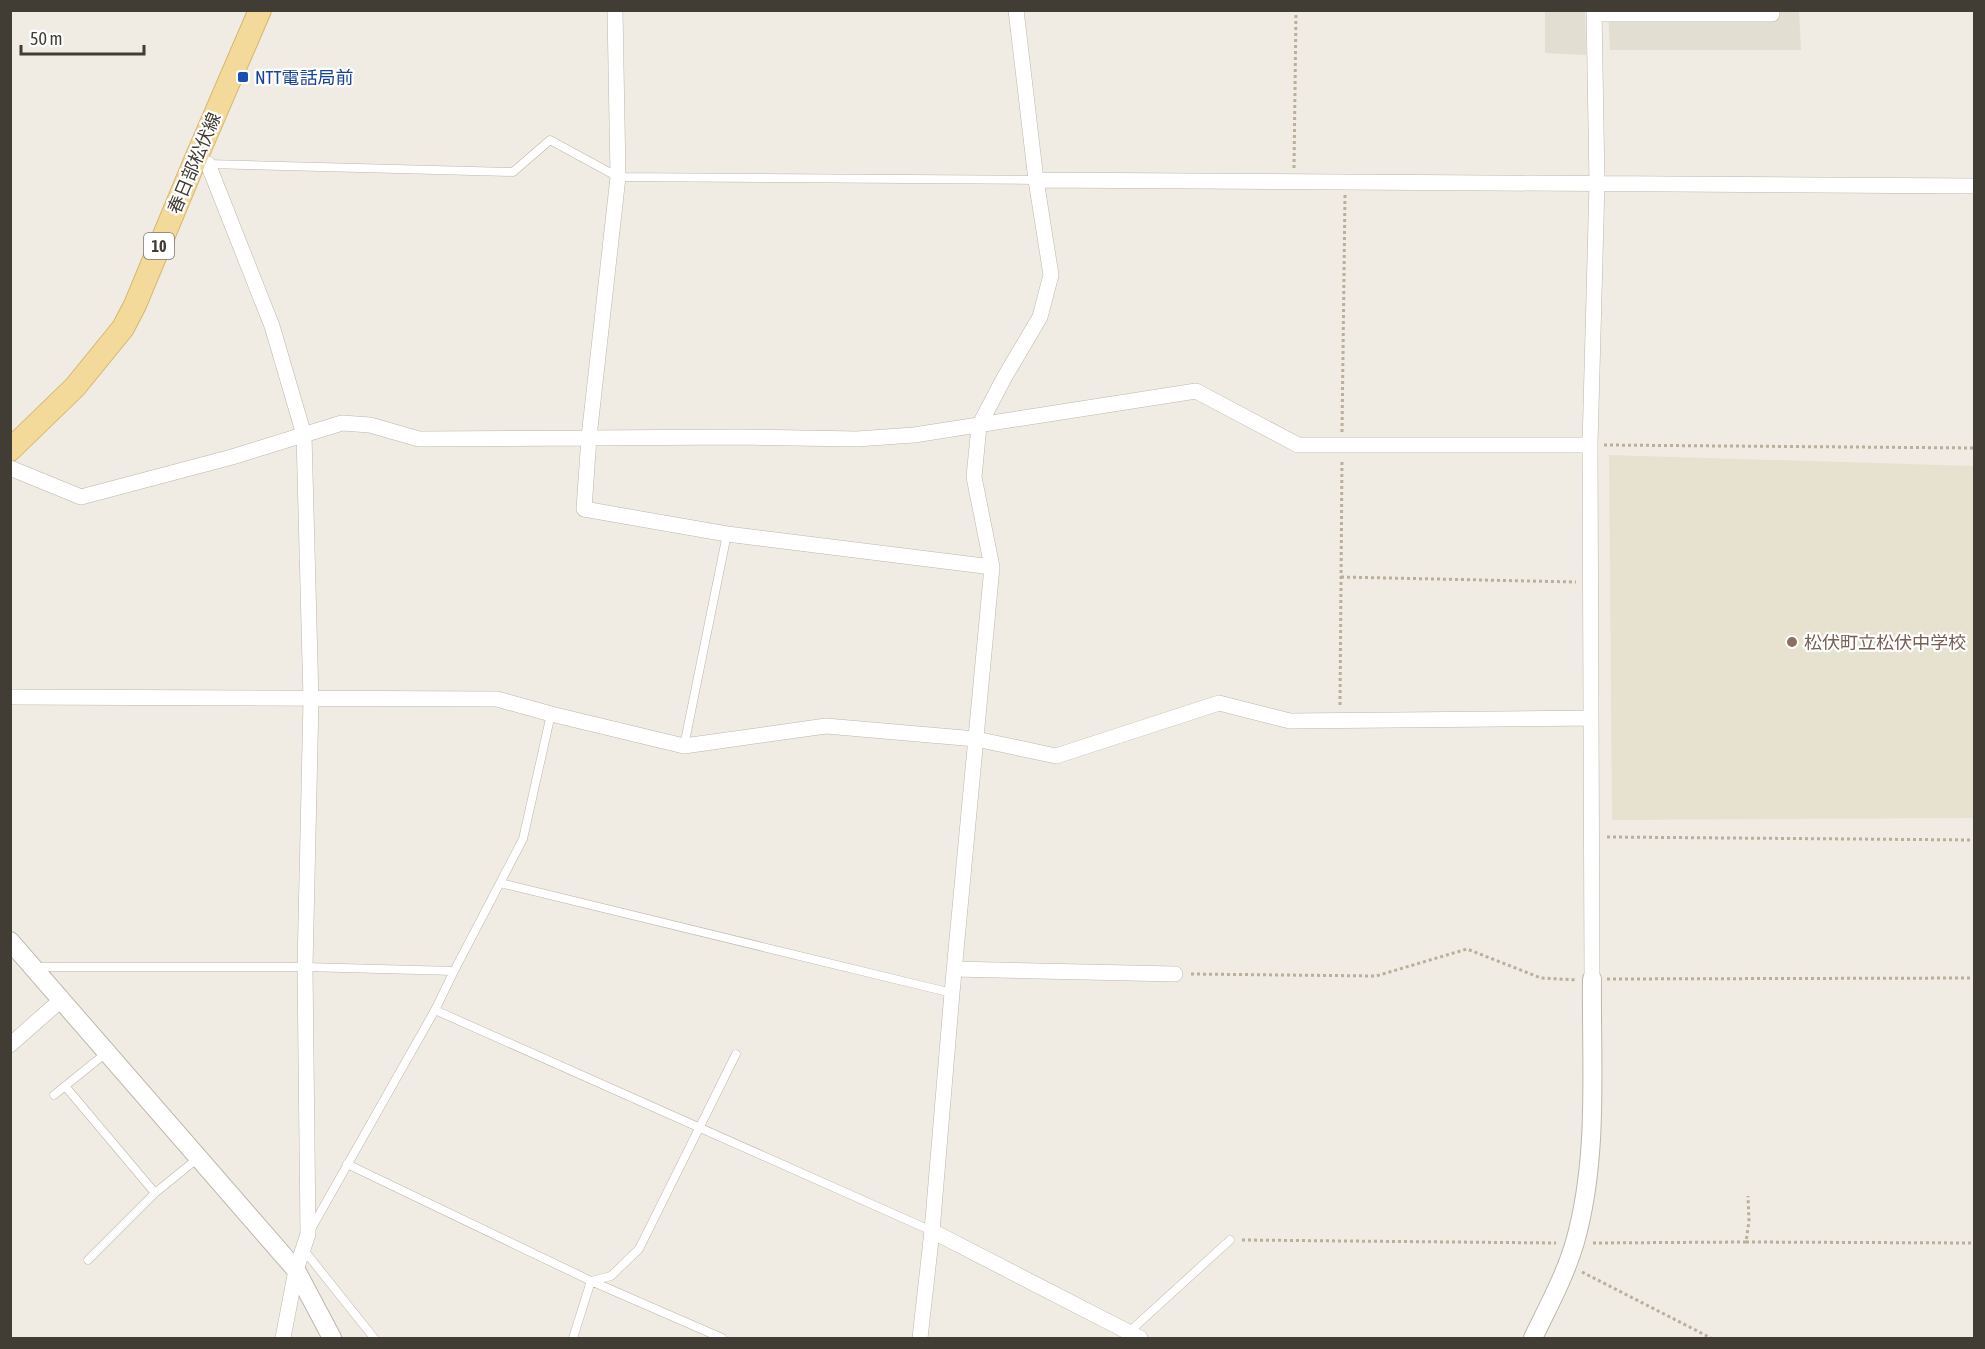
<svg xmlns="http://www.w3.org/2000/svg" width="1985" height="1349" font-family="'Asap Condensed','Noto Sans JP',sans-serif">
  <rect width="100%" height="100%" fill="#f0ece4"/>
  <path fill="#e3ded2" d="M1545 11H1585L1586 55 1545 53Z
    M1608 11H1799L1801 50H1610Z"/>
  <path fill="#e7e1cf" d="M1609 455 1974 466V818L1612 820Z"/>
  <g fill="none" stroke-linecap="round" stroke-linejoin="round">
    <defs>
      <path id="service" d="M207 164 513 172 550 140 618 177 1036 180
        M684 746 727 534
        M500 883 952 993
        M35 967H305L454 971
        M435 1010 932 1231
        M65 1086 155 1193
        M54 1095 106 1053
        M347 1164 591 1281 573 1338
        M311 1229 435 1010 454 971 523 839 551 714
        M303 1249 374 1338
        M88 1260 155 1193 198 1158
        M591 1281 611 1276 639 1249 736 1054
        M591 1281 722 1338
        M1129 1332 1230 1240"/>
      <path id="minor" d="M615 10 618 177 589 437 584 509 727 534 992 567
        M1594 14H1772V10
        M208 164 272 326 304 435 311 700 305 967 308 1234 296 1270 283 1338
        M1036 180 1974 186
        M10 468 81 497 232 457 342 423 370 425 419 439 740 437 857 439 914 435 1196 391 1298 445H1590
        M10 697 497 699 551 714 684 746 826 726 976 739 1056 756 1219 703 1290 721 1591 718
        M954 969 1175 974
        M1592 979 1590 445 1597 183 1594 10
        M10 1045 62 999
        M932 1231 1140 1338
        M920 1338 932 1231 952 993 992 567 974 477 979 426 1004 378 1040 317 1051 275 1036 180 1016 10"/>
      <path id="tertiary" d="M10 941 296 1270 332 1338
        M1533 1338C1548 1307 1565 1276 1575 1242 1599 1157 1591 1066 1592 979"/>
      <path id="primary" d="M10 450 75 387 123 328 135 305 194 163 260 10"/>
    </defs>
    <use href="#service" stroke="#bdb6aa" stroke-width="9"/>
    <use href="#minor" stroke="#bdb6aa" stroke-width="16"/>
    <use href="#tertiary" stroke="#bdb6aa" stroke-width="20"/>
    <use href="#primary" stroke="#d5b66c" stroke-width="24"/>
    <path stroke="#baaf9a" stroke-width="3" stroke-dasharray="3 3" stroke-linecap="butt" d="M1294 168 1296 10
      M1342 432 1345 195
      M1604 445 1974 448
      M1341 577 1576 582
      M1340 705 1342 459
      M1607 837 1974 840
      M1191 974 1376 976 1467 949 1541 978 1577 980
      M1607 979 1974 978
      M1242 1240 1556 1243
      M1746 1242 1974 1243
      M1593 1243 1746 1242 1749 1221 1748 1196
      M1582 1272 1711 1338"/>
    <use href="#service" stroke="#fff" stroke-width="8"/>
    <use href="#minor" stroke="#fff" stroke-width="15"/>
    <use href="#tertiary" stroke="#fff" stroke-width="18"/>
    <use href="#primary" stroke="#f3da9a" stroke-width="22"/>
  </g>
  <rect fill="#1a4fb4" stroke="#fff" stroke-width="2" x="237" y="71" width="12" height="12" rx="3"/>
  <circle fill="#8d6e63" stroke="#fff" stroke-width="2" cx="1792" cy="642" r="6"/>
  <g text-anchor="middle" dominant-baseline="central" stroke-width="4.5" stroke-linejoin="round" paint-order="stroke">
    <rect fill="#fff" stroke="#7a7671" stroke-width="1.5" x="144" y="233" width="30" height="26" rx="4.5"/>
    <g font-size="16" font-weight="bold" fill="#413c34">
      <text x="159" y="246">10</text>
    </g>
    <g font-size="18" fill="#164399" stroke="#fff" text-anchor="start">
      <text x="255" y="77">NTT電話局前</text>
    </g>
    <g font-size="18" fill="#413c34" stroke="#fff">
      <text transform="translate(194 163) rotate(-67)">春日部松伏線</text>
    </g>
    <g font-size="18" fill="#785e54" stroke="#fff" text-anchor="start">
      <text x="1804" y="642">松伏町立松伏中学校</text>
    </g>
  </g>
  <rect width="1985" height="1349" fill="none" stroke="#413c34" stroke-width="24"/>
  <path d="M21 45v9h123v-9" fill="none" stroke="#413c34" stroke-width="3"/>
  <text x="30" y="45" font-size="18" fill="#413c34" stroke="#ffffff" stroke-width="4.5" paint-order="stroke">50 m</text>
</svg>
